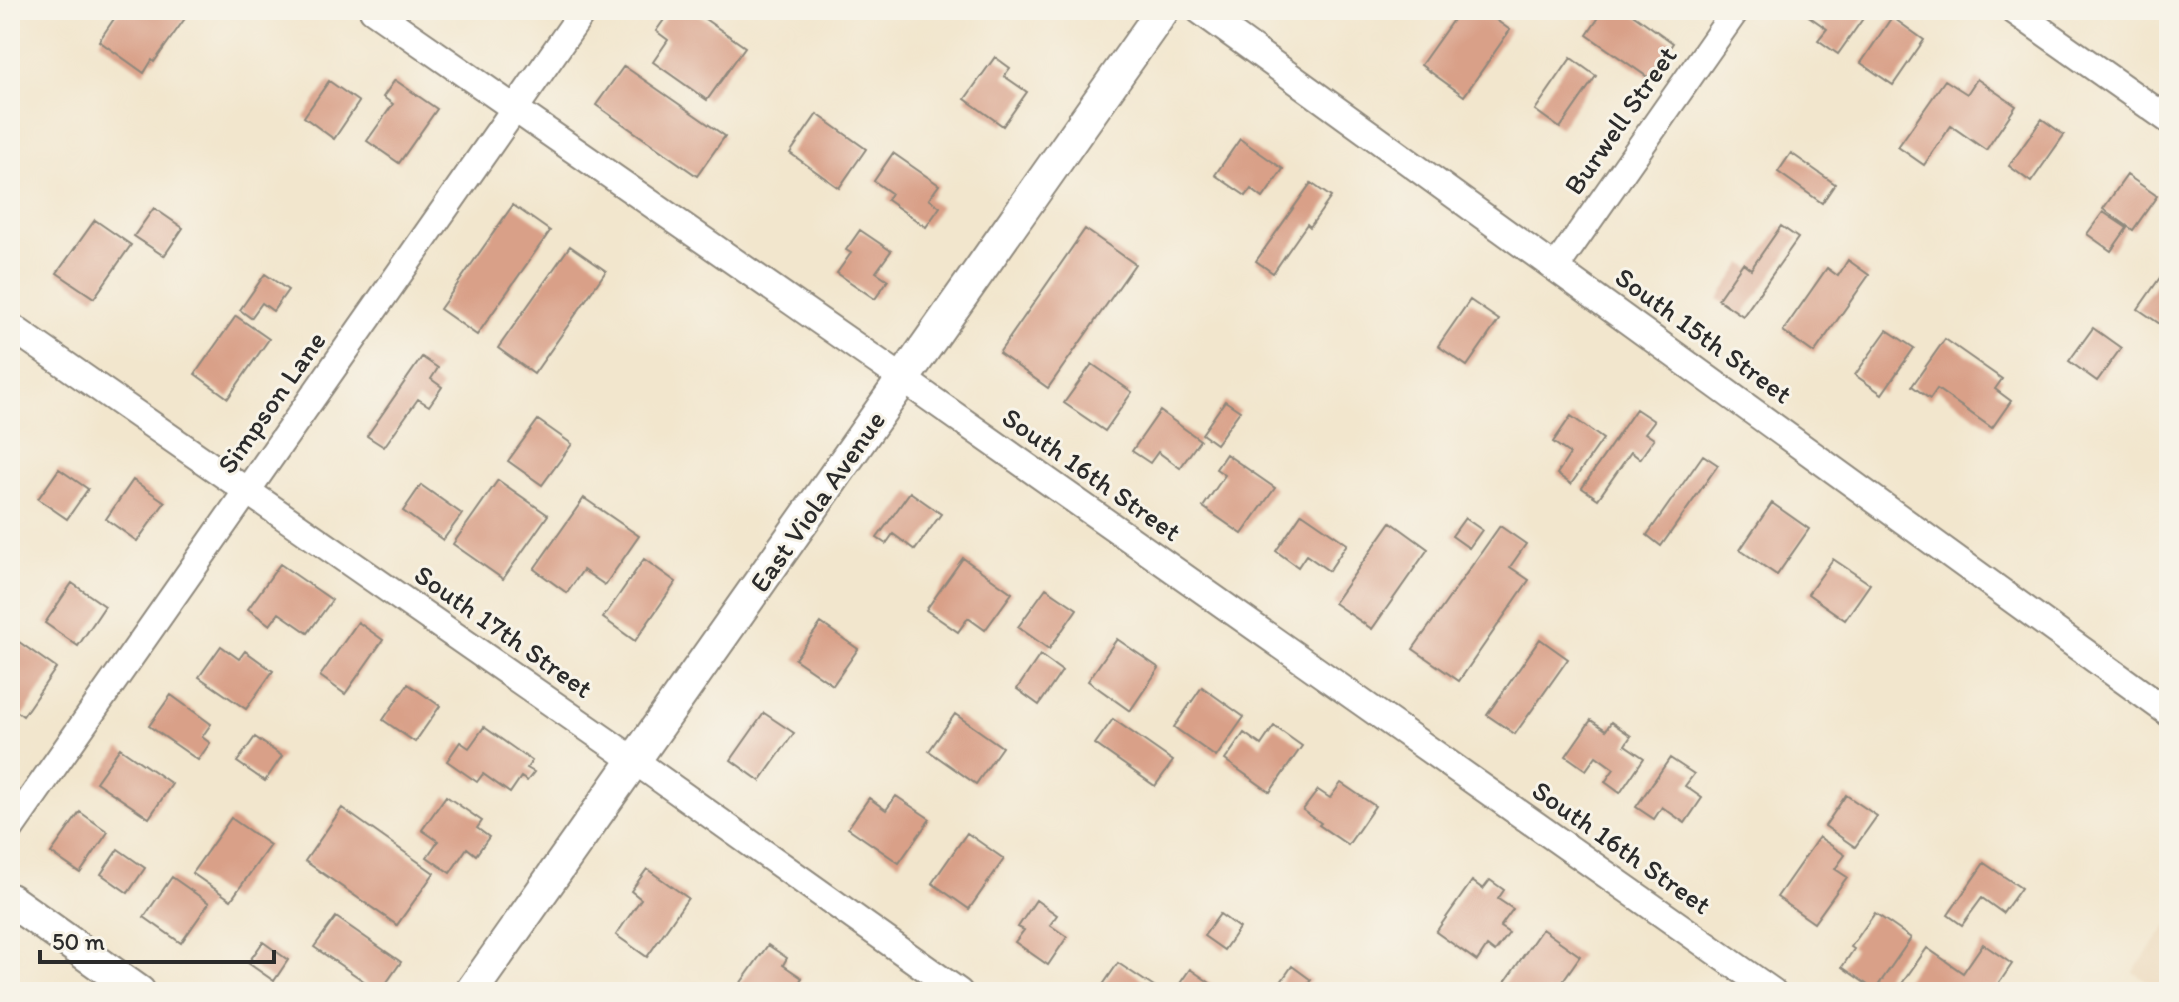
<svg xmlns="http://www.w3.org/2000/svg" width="2179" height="1002" font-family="Itim,sans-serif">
  <rect width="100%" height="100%" fill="#f7f3e8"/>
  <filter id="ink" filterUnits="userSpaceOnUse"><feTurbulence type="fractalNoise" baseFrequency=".0125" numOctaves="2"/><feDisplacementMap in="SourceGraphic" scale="16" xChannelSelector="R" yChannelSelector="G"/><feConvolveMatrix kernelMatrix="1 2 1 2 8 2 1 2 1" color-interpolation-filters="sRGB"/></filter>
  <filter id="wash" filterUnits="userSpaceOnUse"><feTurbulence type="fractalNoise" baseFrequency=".006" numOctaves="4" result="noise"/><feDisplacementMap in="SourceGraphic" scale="32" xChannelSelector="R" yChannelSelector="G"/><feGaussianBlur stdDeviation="1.8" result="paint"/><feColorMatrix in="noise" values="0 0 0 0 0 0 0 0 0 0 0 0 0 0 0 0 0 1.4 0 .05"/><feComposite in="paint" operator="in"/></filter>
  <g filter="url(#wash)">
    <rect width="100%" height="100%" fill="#f2e6cd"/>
    <path fill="#ecd8ba" d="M2169 923V992H2162L2133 972Z"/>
    <g id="blocks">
      <path fill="#d9a088" d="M120 10H191L154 62 152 60 144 73 99 41Z
        M671 10H692L745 47 707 100 653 62 668 40 656 31Z
        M1460 10H1482L1510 30 1464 96 1421 65Z
        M1604 10H1627L1673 43 1649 78 1587 35Z
        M1800 10H1869L1838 54 1818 40 1827 29Z
        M1892 17 1924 40 1893 85 1861 63Z
        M995 57 1010 68 1004 76 1027 92 1003 126 965 99Z
        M1571 58 1596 76 1560 128 1535 110Z
        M624 66 725 136 697 176 596 105Z
        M1977 79 2016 106 1986 150 1951 126 1924 165 1898 147 1945 80 1967 94Z
        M395 80 437 109 399 163 367 141 393 104 383 97Z
        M329 81 359 102 334 139 304 117Z
        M817 114 866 149 839 188 790 153Z
        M2042 119 2064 135 2031 182 2009 166Z
        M1240 139 1283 169 1263 198 1251 189 1246 196 1215 175Z
        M893 153 939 185 929 199 940 207 926 227 887 200 891 193 874 181Z
        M1791 153 1835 184 1822 203 1778 172Z
        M2127 175 2157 196 2133 230 2103 209Z
        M1311 183 1331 197 1310 227 1307 224 1273 273 1256 261Z
        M513 205 550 231 477 335 440 309Z
        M154 208 183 228 164 256 134 236Z
        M2103 212 2127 228 2111 251 2087 234Z
        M95 220 131 245 94 298 57 273Z
        M1781 226 1798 238 1743 316 1718 299 1743 263 1751 269Z
        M1085 229 1135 264 1048 388 999 353Z
        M860 230 891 251 876 272 888 280 875 299 837 273 851 253 846 250Z
        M570 246 606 271 534 374 498 348Z
        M1848 260 1869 275 1814 353 1783 331 1827 268 1838 276Z
        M2166 269 2169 272V330L2138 309Z
        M265 274 288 290 273 311 262 303 251 318 240 310Z
        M1470 300 1499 320 1467 366 1438 346Z
        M236 316 269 339 228 398 195 374Z
        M2093 328 2121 348 2097 381 2069 361Z
        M1887 330 1914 348 1882 394 1855 375Z
        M1945 339 2002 379 1995 389 2011 401 1992 428 1937 389 1930 399 1912 386Z
        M422 357 438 368 431 379 442 387 429 406 418 399 384 447 367 436Z
        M1092 364 1132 392 1105 431 1064 403Z
        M1225 401 1240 411 1216 444 1202 434Z
        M1636 409 1654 421 1645 433 1654 439 1640 459 1631 452 1598 499 1582 488Z
        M1160 411 1200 440 1180 468 1158 452 1150 463 1132 451Z
        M1571 416 1603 439 1571 484 1557 474 1570 454 1553 442Z
        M538 420 572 444 542 485 508 461Z
        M1226 454 1275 488 1242 534 1203 507 1225 475 1216 469Z
        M1703 455 1718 465 1661 546 1647 535Z
        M59 469 88 489 67 519 38 499Z
        M133 480 165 502 137 541 106 519Z
        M498 480 548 515 503 579 453 544Z
        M421 485 462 514 443 540 403 511Z
        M910 492 941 514 915 550 893 534 886 544 877 538Z
        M584 498 639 536 605 585 583 570 567 593 534 569Z
        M1772 503 1809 529 1777 575 1740 550Z
        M1302 513 1347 544 1329 571 1306 555 1298 567 1276 551Z
        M1465 518 1482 530 1469 548 1452 536Z
        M1391 522 1428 549 1372 629 1334 603Z
        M1500 526 1526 544 1510 567 1529 580 1459 681 1413 649Z
        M963 558 1012 593 985 630 968 618 958 632 926 610Z
        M644 559 676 582 635 641 603 618Z
        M1833 559 1870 584 1845 620 1808 594Z
        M280 564 332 600 308 633 279 613 270 625 248 609Z
        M72 583 105 606 78 646 45 623Z
        M1046 588 1077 609 1049 649 1018 627Z
        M358 622 383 640 345 694 320 676Z
        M821 623 858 649 833 685 795 659Z
        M12 637 56 668 23 716 10 706V640Z
        M1117 639 1159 668 1130 711 1088 681Z
        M1540 639 1568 659 1515 734 1487 715Z
        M221 646 239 659 245 651 273 671 246 709 199 677Z
        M1040 655 1062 671 1039 705 1017 689Z
        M408 684 440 706 415 742 383 720Z
        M1202 687 1244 717 1216 757 1174 727Z
        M171 695 211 724 202 737 210 743 198 760 149 726Z
        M764 713 794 733 760 781 731 760Z
        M955 714 1002 747 976 784 929 751Z
        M1113 719 1173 761 1155 786 1095 744Z
        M1591 720 1606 730 1611 722 1631 736 1625 745 1644 758 1620 793 1605 782 1614 769 1596 756 1586 770 1566 756Z
        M1274 726 1302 746 1270 792 1225 760 1244 733 1261 745Z
        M484 727 532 761 527 768 534 772 527 781 521 777 510 793 483 774 477 782 447 761 460 742 469 748Z
        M255 737 282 756 265 781 237 762Z
        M120 748 172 784 149 818 96 782Z
        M1670 758 1694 774 1685 786 1702 798 1685 823 1662 807 1654 819 1636 807Z
        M1341 783 1375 806 1348 845 1319 825 1321 823 1303 810 1318 790 1330 798Z
        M1846 795 1877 816 1855 847 1825 826Z
        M446 796 482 821 477 828 489 837 476 855 467 848 450 873 427 857 438 841 422 830Z
        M896 796 930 819 899 863 848 828 869 798 886 810Z
        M342 808 434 873 397 925 305 861Z
        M80 812 108 832 80 873 51 853Z
        M231 818 270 845 231 900 192 873Z
        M967 833 1004 859 969 909 932 883Z
        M1819 837 1845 855 1835 869 1847 877 1814 923 1777 897Z
        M118 849 145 868 128 893 101 874Z
        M1984 863 2021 888 2003 913 1982 898 1962 925 1948 915Z
        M647 869 688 898 647 957 616 935 641 899 631 891Z
        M172 877 209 903 181 943 144 917Z
        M1490 880 1504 890 1498 899 1513 909 1500 927 1509 933 1495 952 1487 946 1477 961 1436 932 1472 881 1483 889Z
        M1036 900 1057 915 1050 925 1067 937 1048 965 1015 942 1024 930 1018 927Z
        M1875 913 1911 938 1875 990 1842 967 1854 949 1851 947Z
        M1220 914 1239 928 1224 950 1204 936Z
        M336 917 401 962 380 992 314 947Z
        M1542 929 1580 956 1555 992H1498Z
        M263 942 288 960 274 981 248 963Z
        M1983 944 2012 964 1993 992H1896L1927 948 1963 973Z
        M768 945 787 958 783 965 802 978 792 992H743L737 988Z
        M1118 963 1157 989 1155 992H1098Z
        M1292 966 1311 980 1302 992H1274Z
        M1190 969 1223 992H1174Z"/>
    </g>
  </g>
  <g filter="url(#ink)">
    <use href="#blocks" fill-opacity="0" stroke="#8e887c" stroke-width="2"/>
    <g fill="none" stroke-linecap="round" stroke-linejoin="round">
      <defs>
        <path id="minor" d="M373 10 903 379 1773 992
          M1199 10 2169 713
          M2013 10 2169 120
          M1556 267 1736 10
          M10 326 635 761 959 992
          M10 829 584 10"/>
        <path id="tertiary" d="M10 900 139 992
          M471 992 1163 10"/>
      </defs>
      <use href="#minor" stroke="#8e887c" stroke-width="30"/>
      <use href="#tertiary" stroke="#8e887c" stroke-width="36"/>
      <use href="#minor" stroke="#fff" stroke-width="26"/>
      <use href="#tertiary" stroke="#fff" stroke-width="32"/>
    </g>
  </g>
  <g text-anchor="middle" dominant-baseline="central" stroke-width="6" stroke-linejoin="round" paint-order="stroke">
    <g font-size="28" fill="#2b2b2b" stroke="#f7f3e8">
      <text transform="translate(1620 120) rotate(-55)">Burwell Street</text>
      <text transform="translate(1704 335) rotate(36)">South 15th Street</text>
      <text transform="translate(271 402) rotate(-55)">Simpson Lane</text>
      <text transform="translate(1092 474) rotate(35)">South 16th Street</text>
      <text transform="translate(817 501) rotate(-55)">East Viola Avenue</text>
      <text transform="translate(504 631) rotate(35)">South 17th Street</text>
      <text transform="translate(1622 847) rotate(35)">South 16th Street</text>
    </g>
  </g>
  <rect width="2179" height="1002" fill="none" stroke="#f7f3e8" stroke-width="40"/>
  <path d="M40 950v12h234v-12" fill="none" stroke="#2b2b2b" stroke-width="4"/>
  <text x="52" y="950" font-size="24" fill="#2b2b2b" stroke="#f7f3e8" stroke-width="6" paint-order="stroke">50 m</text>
</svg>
